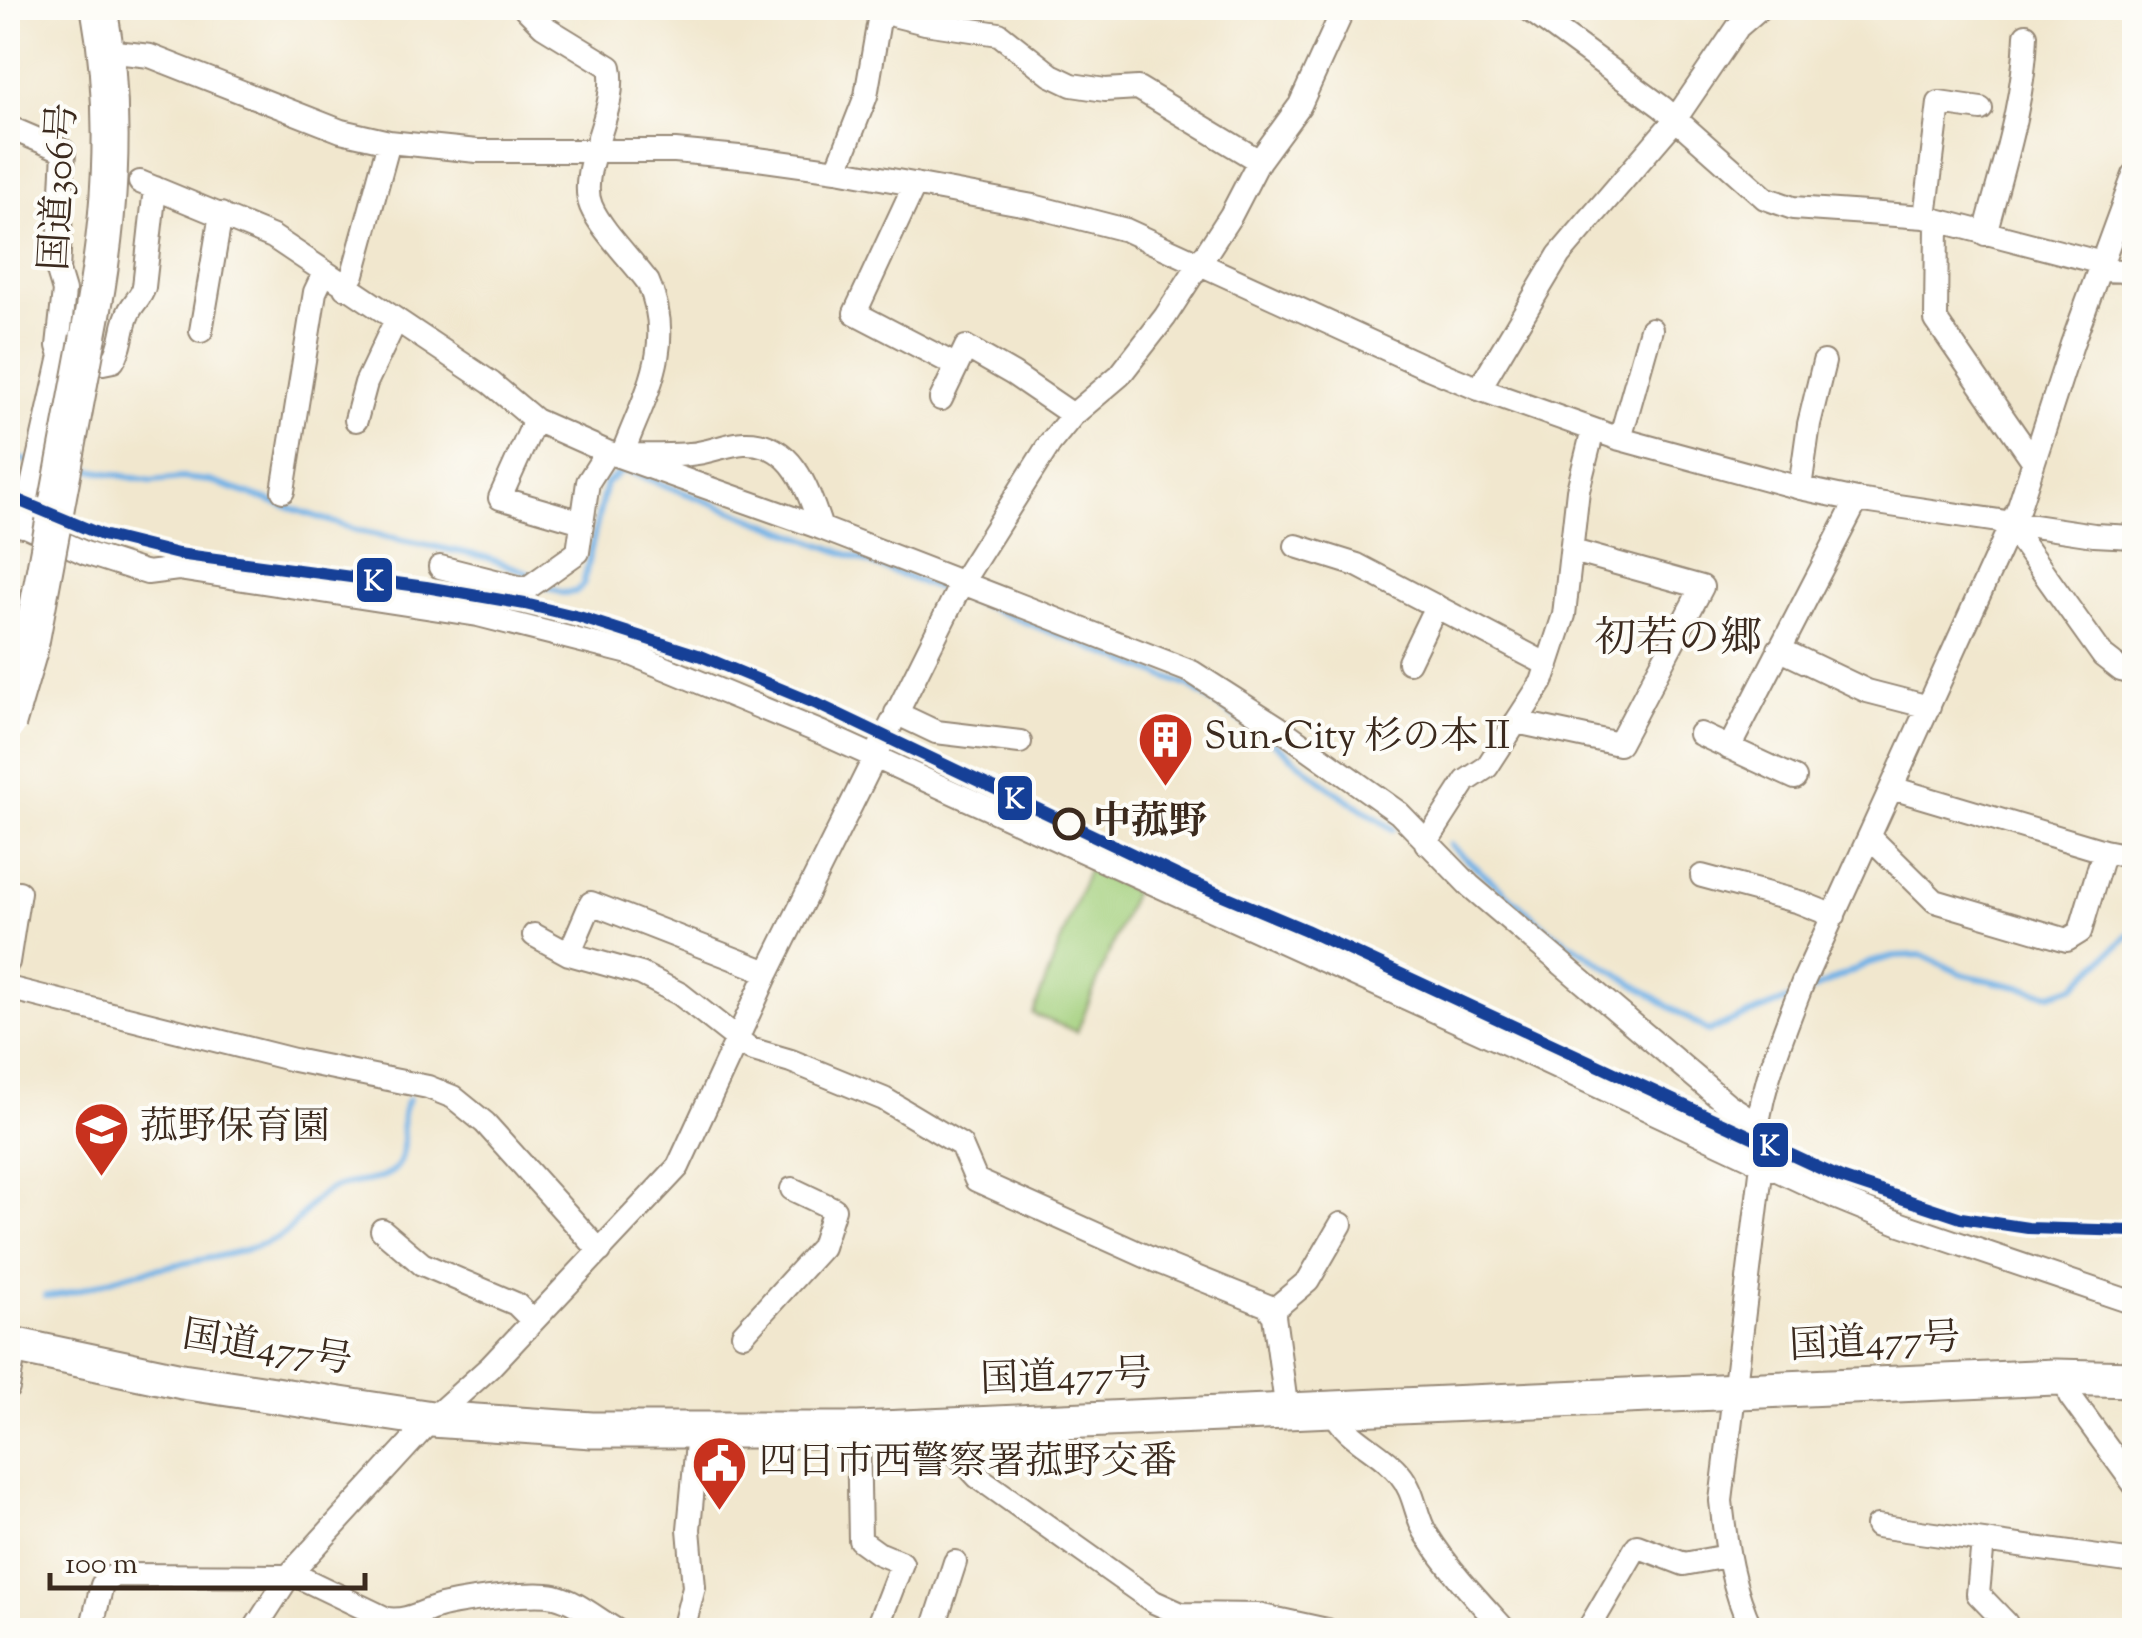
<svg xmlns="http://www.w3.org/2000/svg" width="2142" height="1638" font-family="'Sorts Mill Goudy','Noto Serif JP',serif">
  <rect width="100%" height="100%" fill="#fdfcf7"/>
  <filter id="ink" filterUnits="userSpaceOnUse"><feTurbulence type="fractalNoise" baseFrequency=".01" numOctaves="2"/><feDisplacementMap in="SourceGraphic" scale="20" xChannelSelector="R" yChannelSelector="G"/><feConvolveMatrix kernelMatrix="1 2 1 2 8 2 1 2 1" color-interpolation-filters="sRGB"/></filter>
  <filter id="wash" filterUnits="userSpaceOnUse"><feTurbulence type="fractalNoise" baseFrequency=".0048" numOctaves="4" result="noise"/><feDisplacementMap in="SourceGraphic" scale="40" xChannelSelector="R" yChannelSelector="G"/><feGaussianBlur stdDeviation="2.25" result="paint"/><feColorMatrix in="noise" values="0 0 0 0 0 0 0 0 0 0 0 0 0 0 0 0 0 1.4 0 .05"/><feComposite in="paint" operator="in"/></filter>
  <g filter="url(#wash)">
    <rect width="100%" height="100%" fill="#f1e7ce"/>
    <path fill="#a2cf7c" stroke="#6e7c4d" stroke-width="2.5" d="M1088 870 1134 891 1077 1032 1033 1014Z"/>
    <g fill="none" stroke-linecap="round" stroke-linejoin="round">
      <path stroke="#73b2e6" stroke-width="6" d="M8 456 32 462
        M74 467 151 481 182 478 210 481 359 531 485 557 524 571 534 579
        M544 586 562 593 575 592 583 585 606 483 624 470 949 593
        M961 597 1189 686 1276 744 1329 787 1393 829
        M1450 845 1549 930 1708 1031 1792 998
        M1804 994 1869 963 1895 956 1922 955 1964 975 2051 994 2075 986 2134 930
        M45 1296C74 1295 105 1280 134 1273 169 1265 258 1253 284 1234 300 1222 308 1202 327 1191 347 1179 375 1185 393 1171 414 1153 393 1119 409 1099"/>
    </g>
  </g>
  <g filter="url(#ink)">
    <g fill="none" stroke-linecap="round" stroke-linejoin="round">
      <defs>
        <path id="minor" d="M525 8 543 26 610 67C619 112 576 169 591 206 601 230 632 260 648 282 677 346 644 396 622 455
          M883 8 893 15 925 23 999 34 1051 75 1072 85 1105 90 1138 88 1259 161
          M1527 8 1662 107 1765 198 1793 208 1925 217 2102 263
          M107 51 150 56 341 131 389 142 477 151H675L750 158 837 170 1033 206 1126 230 1419 364 1479 389 1620 439 1800 488 1857 500 2094 535 2134 537
          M8 127 64 151 58 271 64 291 58 346 61 356 103 363 113 361C124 345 121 325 130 310 135 301 141 297 144 287L155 188
          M837 170 866 96 881 8
          M140 182 273 237 491 383 535 420 607 452 821 528 1192 672 1278 727 1399 813 1470 886 1727 1104 1757 1123
          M915 184 855 313 957 366
          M1925 217 1939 103 1981 109
          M1937 222 1936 320 2032 459
          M1985 234C2002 168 2024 103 2026 35
          M2100 270 2134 271
          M345 288 353 274 389 142
          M201 331 221 214
          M1479 389 1559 255 1674 121 1738 27 1760 8
          M941 399 966 347 1013 374 1073 415
          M356 420 366 383 395 322
          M535 420 500 498 582 522
          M1620 439 1651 329
          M635 455C654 455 672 456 690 454 708 453 726 444 744 443 793 441 808 490 821 528
          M1800 488 1809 424 1824 362
          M283 491 315 292 324 273
          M8 518 85 553 147 573 178 569 478 615 629 653 822 733 1512 1046 1837 1198 1901 1224 2134 1303
          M23 526 61 356
          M2021 541 2103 656 2121 670 2134 673
          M1296 546 1357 565 1548 665
          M440 567 526 589 578 552 588 482 607 452
          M1779 649 1867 691 1929 707
          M1409 662 1436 606
          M896 713 936 732 1020 742
          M1516 722 1619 744 1702 587 1573 551
          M1700 734 1795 778
          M1729 748 1857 500
          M1892 788 2104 851 2134 857
          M1870 837 1935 901 2067 940 2080 932 2104 851
          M1426 843 1466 781 1487 767 1542 682 1564 615 1578 490 1593 430
          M1702 876 1799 902 1834 916
          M534 935 569 954 641 974 680 994 750 1049 791 1061 884 1099 961 1145 976 1180 1156 1261 1268 1306 1274 1316 1287 1412
          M569 954 591 903 768 972
          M8 962 19 892
          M8 988 294 1060 428 1087 453 1097 485 1123 600 1251
          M1754 1160C1757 1095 1780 1042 1803 982L2019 507 2072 344 2134 175
          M382 1230 422 1264 516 1304 533 1321
          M1271 1312 1308 1281 1341 1224
          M743 1334 822 1247 834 1209 792 1189
          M2068 1378 2070 1396 2134 1484
          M8 1388 15 1346
          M1333 1410C1346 1439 1379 1449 1399 1473 1416 1493 1415 1517 1427 1535 1449 1570 1478 1600 1505 1630
          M948 1426 949 1446 978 1477 1154 1602 1181 1614 1258 1615 1327 1630
          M858 1430 860 1540 878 1553 902 1563 876 1630
          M1877 1526 2134 1562
          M1983 1541 1978 1594 2006 1623 2007 1630
          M291 1573 387 1619C410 1622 425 1609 446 1605 470 1600 532 1591 555 1596 576 1601 597 1619 616 1630
          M91 1630 102 1585 115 1575 289 1576
          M254 1630 291 1573 432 1419 490 1367 678 1167 768 972 962 582 1050 443 1073 415 1120 375 1165 317 1231 215 1259 161 1300 105 1344 8
          M683 1630 694 1587 689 1529 698 1432
          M933 1630 955 1562
          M1588 1630 1637 1546 1684 1564 1727 1556
          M1752 1630C1732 1589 1726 1546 1721 1501L1762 1164"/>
        <path id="highway" d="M88 338C110 228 119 119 99 8
          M8 1344 182 1381 432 1419 592 1430H858L2055 1377 2134 1379"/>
      </defs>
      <use href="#minor" stroke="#968876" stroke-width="26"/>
      <use href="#highway" stroke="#968876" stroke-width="39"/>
      <use href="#minor" stroke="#fff" stroke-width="22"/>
      <use href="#highway" stroke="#fff" stroke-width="35"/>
      <defs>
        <path id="highway-bridge" d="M8 723 30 648 88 338"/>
      </defs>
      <use href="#highway-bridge" stroke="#968876" stroke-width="39" stroke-linecap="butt"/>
      <use href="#highway-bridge" stroke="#fff" stroke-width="35"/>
      <defs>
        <path id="rail-1" d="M8 496 102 535 178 554 426 587 525 604 579 617 701 656 817 704 1189 881 1306 930 1841 1178 1961 1218 2028 1228 2134 1231"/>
      </defs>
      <use href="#rail-1" stroke="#fdfcf7" stroke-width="20"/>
      <use href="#rail-1" stroke="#153f97" stroke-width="12"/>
    </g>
  </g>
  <defs>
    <symbol id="building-pin" viewBox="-11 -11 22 30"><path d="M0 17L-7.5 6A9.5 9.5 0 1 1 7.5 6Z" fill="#c8321e" stroke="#fdfcf7"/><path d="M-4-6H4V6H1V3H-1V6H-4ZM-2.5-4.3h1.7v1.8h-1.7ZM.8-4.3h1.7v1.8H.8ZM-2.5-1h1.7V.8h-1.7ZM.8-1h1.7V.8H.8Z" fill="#fff"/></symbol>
    <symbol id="school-pin" viewBox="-11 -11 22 30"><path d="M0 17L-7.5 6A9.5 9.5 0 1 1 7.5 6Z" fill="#c8321e" stroke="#fdfcf7"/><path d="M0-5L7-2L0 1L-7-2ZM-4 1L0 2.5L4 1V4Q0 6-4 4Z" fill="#fff"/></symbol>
    <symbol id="civic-pin" viewBox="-11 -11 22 30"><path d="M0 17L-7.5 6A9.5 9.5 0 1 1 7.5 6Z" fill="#c8321e" stroke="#fdfcf7"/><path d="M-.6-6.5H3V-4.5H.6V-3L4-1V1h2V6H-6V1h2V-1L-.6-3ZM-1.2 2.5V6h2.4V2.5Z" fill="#fff"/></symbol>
  </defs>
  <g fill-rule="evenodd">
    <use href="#building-pin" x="1134" y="708" width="63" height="86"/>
    <use href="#school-pin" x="70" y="1098" width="63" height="86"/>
    <use href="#civic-pin" x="688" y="1432" width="63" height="86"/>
  </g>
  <circle fill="#fdfcf7" stroke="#3b2a1e" stroke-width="5" cx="1069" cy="824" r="14"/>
  <g text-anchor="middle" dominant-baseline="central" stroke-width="8" stroke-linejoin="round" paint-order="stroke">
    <g font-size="38" fill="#3b2a1e" stroke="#fdfcf7">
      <text transform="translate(61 187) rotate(-87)">国道306号</text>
      <text transform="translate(1875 1344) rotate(-3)">国道477号</text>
      <text transform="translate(267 1350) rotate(9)">国道477号</text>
      <text transform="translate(1066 1379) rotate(-2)">国道477号</text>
    </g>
    <g font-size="38" fill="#3b2a1e" stroke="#fdfcf7" text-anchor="start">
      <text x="1204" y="739">Sun-City 杉の本Ⅱ</text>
      <text x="140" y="1129">菰野保育園</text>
      <text x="759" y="1464">四日市西警察署菰野交番</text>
    </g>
    <g font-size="38" font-weight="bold" fill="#3b2a1e" stroke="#fdfcf7" text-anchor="start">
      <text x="1093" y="824">中菰野</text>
    </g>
    <g font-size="42" fill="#3b2a1e" stroke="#fdfcf7">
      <text x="1678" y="641">初若の郷</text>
    </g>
  </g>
  <g stroke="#fdfcf7" stroke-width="4">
    <rect x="355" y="556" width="39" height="48" rx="10" fill="#153f97"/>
    <rect x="996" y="774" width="38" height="48" rx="10" fill="#153f97"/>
    <rect x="1751" y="1121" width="39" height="48" rx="10" fill="#153f97"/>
  </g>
  <g font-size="28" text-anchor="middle" font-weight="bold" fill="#fff">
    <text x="374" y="590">K</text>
    <text x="1015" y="808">K</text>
    <text x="1770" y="1155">K</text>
  </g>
  <rect width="2142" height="1638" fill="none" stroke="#fdfcf7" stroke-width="40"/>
  <path d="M50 1573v15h315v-15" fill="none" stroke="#3b2a1e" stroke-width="5"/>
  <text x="65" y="1573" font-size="30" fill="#3b2a1e" stroke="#fdfcf7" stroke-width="8" paint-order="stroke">100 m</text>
</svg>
